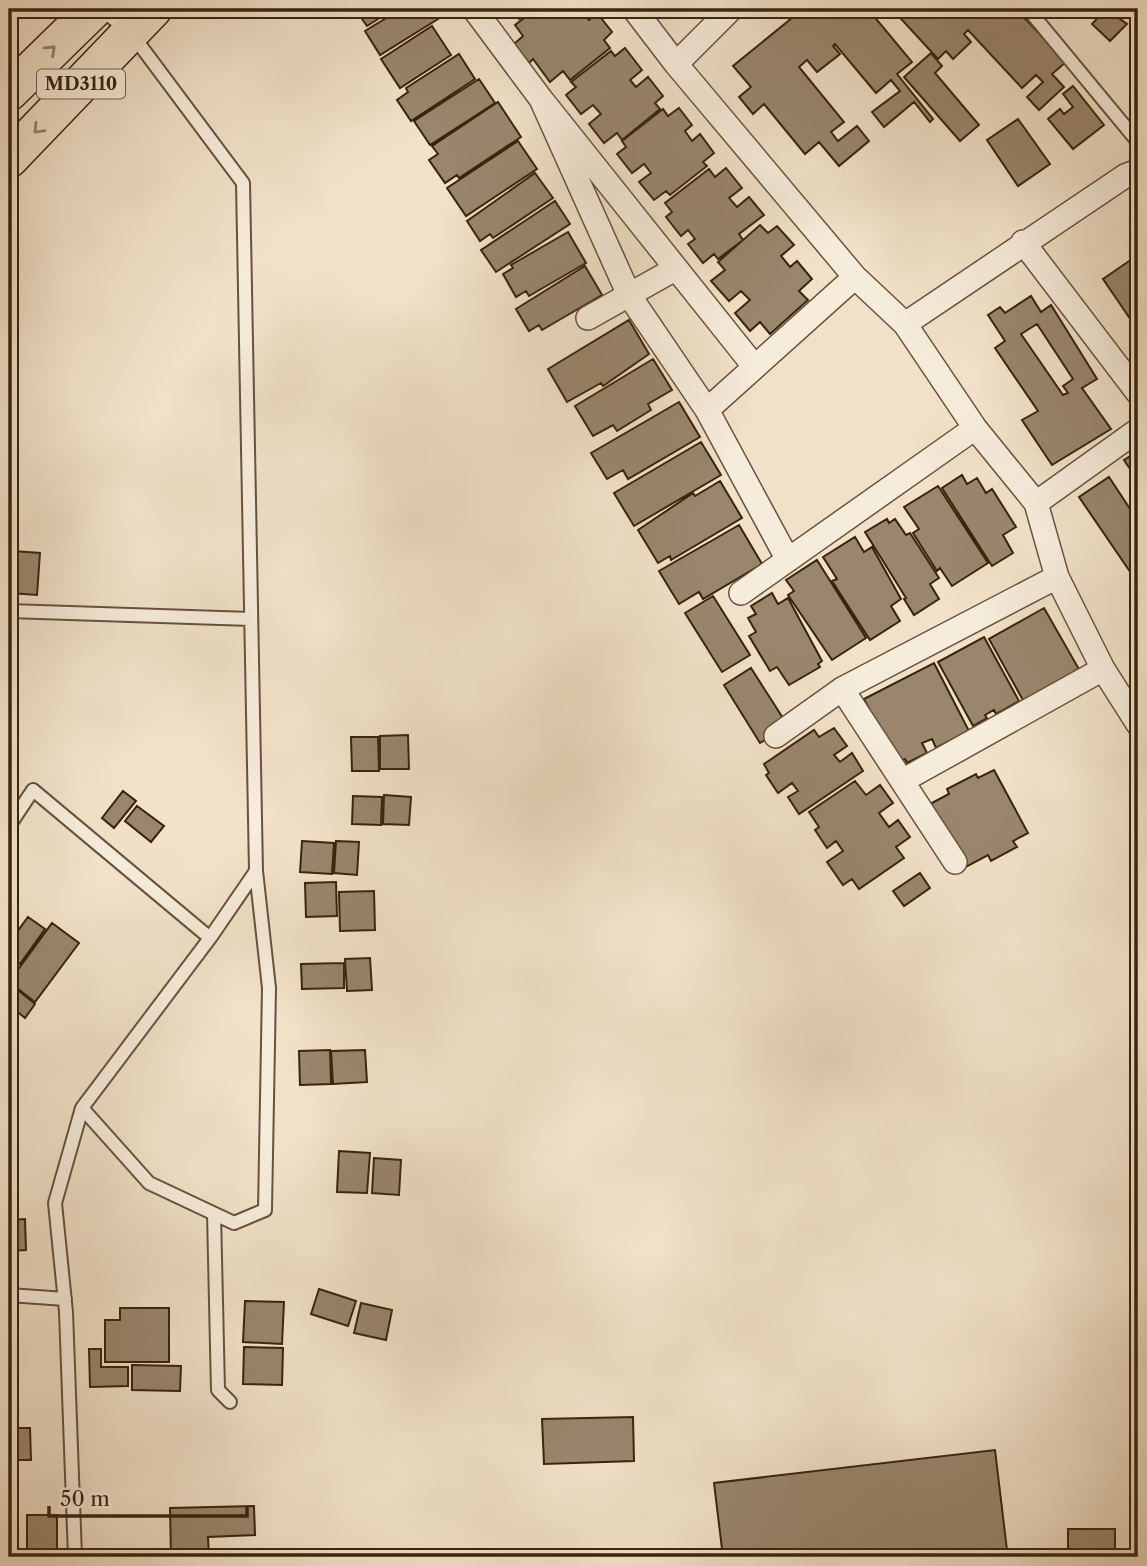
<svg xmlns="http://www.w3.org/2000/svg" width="1147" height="1566" font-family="'Libre Caslon Text',serif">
  <rect width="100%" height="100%" fill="#f1e1c8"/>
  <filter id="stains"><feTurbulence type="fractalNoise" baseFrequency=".00286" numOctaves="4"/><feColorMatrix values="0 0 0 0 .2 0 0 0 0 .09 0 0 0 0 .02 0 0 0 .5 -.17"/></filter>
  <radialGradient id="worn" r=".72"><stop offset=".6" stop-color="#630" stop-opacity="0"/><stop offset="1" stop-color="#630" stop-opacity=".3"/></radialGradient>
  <path fill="#99866d" stroke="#39240b" stroke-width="2" fill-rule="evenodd" d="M355 9H394L367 26Z
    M401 9H431L438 19 380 55 365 31Z
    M510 9H532L519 19Z
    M536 9H586L582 12 589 20 597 13 612 32 604 40 610 48 570 80 563 71 550 82 533 59 529 63 514 44 523 36 515 25Z
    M803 9H868L912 62 897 74 933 119 930 122 914 102 884 127 872 112 900 91 891 80 876 93 835 44 833 46 840 54 817 72 807 60 799 67 844 122 831 132 838 141 857 126 869 141 839 166 819 142 805 154 764 104 753 114 739 97 751 87 733 66Z
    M892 9H962L970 16 978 9H1016L1066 62 1052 74 1064 87 1039 110 1027 97 1043 82 1036 75 1022 88 968 30 964 34 971 42 953 59 946 51 938 59Z
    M1106 9 1127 24 1110 41 1092 24Z
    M432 26 451 55 400 88 381 59Z
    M625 48 642 70 630 80 636 87 648 77 663 96 655 103 660 109 622 140 617 133 604 143 589 124 601 114 593 105 581 114 566 95 576 87 571 82 611 51 615 56Z
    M931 53 942 66 935 73 979 125 960 141 904 77Z
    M459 54 475 79 411 121 397 100 408 92 406 88Z
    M479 79 495 103 430 145 414 121Z
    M1073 86 1104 125 1073 149 1048 119 1060 109 1064 114 1073 107 1063 94Z
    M498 102 521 137 459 178 457 175 445 183 429 160 438 154 432 146Z
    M679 108 692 125 685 131 692 141 700 134 714 153 703 162 707 166 670 195 666 191 654 200 639 182 651 173 644 164 632 173 617 154 626 147 622 141 663 109 668 116Z
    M1018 119 1050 164 1018 186 987 140Z
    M518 141 537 169 466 216 447 188Z
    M726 168 742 188 729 198 737 207 749 197 764 215 739 234 743 240 718 259 714 254 703 263 688 244 695 239 688 230 681 236 666 217 672 212 665 203 709 169 715 177Z
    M535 173 553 198 493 238 490 234 480 241 467 221Z
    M555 201 570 224 496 272 481 250Z
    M760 225 768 233 777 226 794 245 781 256 790 267 797 261 812 279 799 291 808 300 770 334 760 322 750 331 735 313 750 300 741 291 729 301 711 281 725 270 718 262Z
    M568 232 586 263 529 296 526 291 516 297 503 274 513 268 511 265Z
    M1138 255V315L1131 320 1103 279Z
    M585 266 602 295 542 330 539 325 529 331 516 309Z
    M1031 296 1041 312 1051 305 1097 379 1082 388 1111 429 1052 465 1022 420 1038 411 995 348 1005 341 988 315 1000 307 1005 313ZM1037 324 1073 379 1063 386 1068 393 1063 395 1021 334Z
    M629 320 649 354 603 386 601 383 567 402 548 369Z
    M653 359 672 390 648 404 651 410 617 431 613 425 593 436 575 406Z
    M679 402 700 437 628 479 623 470 607 479 591 453Z
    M701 442 721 475 634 526 614 493Z
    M1138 451V481L1124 460Z
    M962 475 967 484 977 478 986 493 992 489 1016 527 1003 535 1013 553 992 566 942 488Z
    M1109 477 1138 521V569L1133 576 1079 497Z
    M720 481 742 518 671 560 670 556 658 563 638 530 693 493 695 496Z
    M938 486 988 563 952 586 940 568 937 571 913 533 919 529 904 507Z
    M887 519 889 523 895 519 906 535 910 533 939 578 930 584 939 599 914 615 904 599 906 598 865 532Z
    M739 525 762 564 703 599 699 592 679 604 659 571Z
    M855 537 864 552 872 547 901 599 891 606 900 621 870 640 832 581 837 579 823 557Z
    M13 551 40 553 37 595 10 593Z
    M817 560 866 638 832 660 788 595 794 591 786 580Z
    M772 593 778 604 788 598 822 661 818 664 820 667 789 685 777 667 770 671 749 636 756 632 748 618 756 614 751 606Z
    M713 596 750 655 722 672 685 613Z
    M1044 608 1080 671 1024 702 989 639Z
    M984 637 1019 701 996 714 994 710 985 715 987 718 973 726 938 662Z
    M934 663 969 731 936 748 932 739 922 743 927 753 907 763 905 759 897 763 864 699Z
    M751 668 788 726 760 743 724 685Z
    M834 728 847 746 834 755 840 762 852 753 863 771 799 814 788 797 798 791 792 783 778 793 766 775 769 773 764 764 814 730 819 737Z
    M408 735 409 769H380V736Z
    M351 737H378L379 771H352Z
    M994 770 1028 833 1013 841 1017 847 991 861 988 855 964 868 930 804 949 794 947 789 976 774 978 778Z
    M855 781 866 795 880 785 893 803 879 813 889 827 898 820 910 837 896 847 904 858 859 889 852 879 843 885 827 862 843 851 836 841 827 848 815 830 819 827 809 812Z
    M123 791 136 801 114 828 102 818Z
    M384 795 411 797 409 825 383 824Z
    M353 796 382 797 381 825 352 824Z
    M137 806 164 826 151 842 125 821Z
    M302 841 334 843 332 874 300 872Z
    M336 841 359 842 357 875 334 873Z
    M920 873 930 888 904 906 893 891Z
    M336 882 337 916 306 917 305 883Z
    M374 891 375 930 340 931 339 892Z
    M28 917 45 929 20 964 9 956V943Z
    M52 923 79 943 35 1002 9 982Z
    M370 958 372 990 347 991 345 959Z
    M344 963V988L302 989 301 964Z
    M18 990 35 1004 25 1018 9 1005Z
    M330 1050 331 1084 300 1085 299 1051Z
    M365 1050 367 1082 333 1084 331 1051Z
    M339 1151 370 1153 367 1193 337 1192Z
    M374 1158 401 1160 399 1195 372 1193Z
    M25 1219 26 1250 9 1251V1220Z
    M319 1289 356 1301 348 1326 311 1314Z
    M245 1301 284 1302 282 1344 243 1342Z
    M361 1303 392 1310 386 1340 354 1333Z
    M120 1308H169V1362H105V1320H120Z
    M244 1347 283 1348 282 1385 243 1384Z
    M89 1349H101V1367H128V1386L90 1387Z
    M132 1365 181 1366 180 1391 132 1390Z
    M633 1417 634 1461 544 1464 542 1419Z
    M9 1428H30L31 1460H9Z
    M995 1450 1007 1550 945 1557H723L714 1483Z
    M254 1506 255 1535 208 1537 209 1557H171L170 1508Z
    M27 1515H57V1557H27Z
    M9 1517H17V1557H9Z
    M1068 1529H1115V1557H1068Z"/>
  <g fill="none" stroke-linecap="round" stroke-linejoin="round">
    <defs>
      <path id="lane" d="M1028 9 1138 142
        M9 611 251 619
        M9 826 33 790 210 938
        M82 1108 149 1183 234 1223 265 1210 269 988 256 871 243 183 131 33 101 9
        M214 1214 218 1390 230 1402
        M9 1295 65 1299
        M75 1557 66 1312 55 1203 82 1108 210 938 256 871"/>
      <path id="street" d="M474 9 541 99 754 366
        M634 9 676 64 855 277 905 324 975 428 1036 503 1057 577 1103 669 902 781
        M676 64 731 9
        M541 99 629 295 707 410 788 560
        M1023 242 1138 393
        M588 318 675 269
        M905 324 1125 176 1138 171
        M707 410 855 277
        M1036 503 1138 430
        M741 593 975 428
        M1103 669 1138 724
        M842 689 955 862
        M776 736 842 689 1057 577"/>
      <path id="primary" d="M9 92 94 9
        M9 159 153 9"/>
    </defs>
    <use href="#lane" stroke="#67533a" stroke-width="16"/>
    <use href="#street" stroke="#67533a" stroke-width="26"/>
    <use href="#primary" stroke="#39240b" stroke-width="40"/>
    <use href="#lane" stroke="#f6ecdb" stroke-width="12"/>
    <use href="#street" stroke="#f6ecdb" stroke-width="23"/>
    <use href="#primary" stroke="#f1e1c8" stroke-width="37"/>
  </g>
  <defs><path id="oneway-chevron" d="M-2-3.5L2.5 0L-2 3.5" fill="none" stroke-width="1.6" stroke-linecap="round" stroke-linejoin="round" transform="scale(1.75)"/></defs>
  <g stroke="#95826a">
    <use href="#oneway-chevron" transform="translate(51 50) rotate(-43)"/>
    <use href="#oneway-chevron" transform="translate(38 129) rotate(134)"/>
  </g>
  <g text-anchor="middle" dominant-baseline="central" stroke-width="6" stroke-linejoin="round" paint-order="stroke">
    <rect fill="#f6ecdb" stroke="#726049" stroke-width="2" x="37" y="69.5" width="88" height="29" rx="5"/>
    <g font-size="18" font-weight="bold" fill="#39240b">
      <text x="81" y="84">MD3110</text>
    </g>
  </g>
  <rect width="1147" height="1566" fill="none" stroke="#f1e1c8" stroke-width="35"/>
  <rect x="10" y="10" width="1126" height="1545" fill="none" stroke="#39240b" stroke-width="3.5"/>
  <rect x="18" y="18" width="1112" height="1531" fill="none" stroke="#39240b" stroke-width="2"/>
  <path d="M49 1506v10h198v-10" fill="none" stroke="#39240b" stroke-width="3.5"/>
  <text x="60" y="1506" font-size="21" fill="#39240b" stroke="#f6ecdb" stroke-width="5" paint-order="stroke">50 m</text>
  <rect width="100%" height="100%" filter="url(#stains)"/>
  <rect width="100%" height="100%" fill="url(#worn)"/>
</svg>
